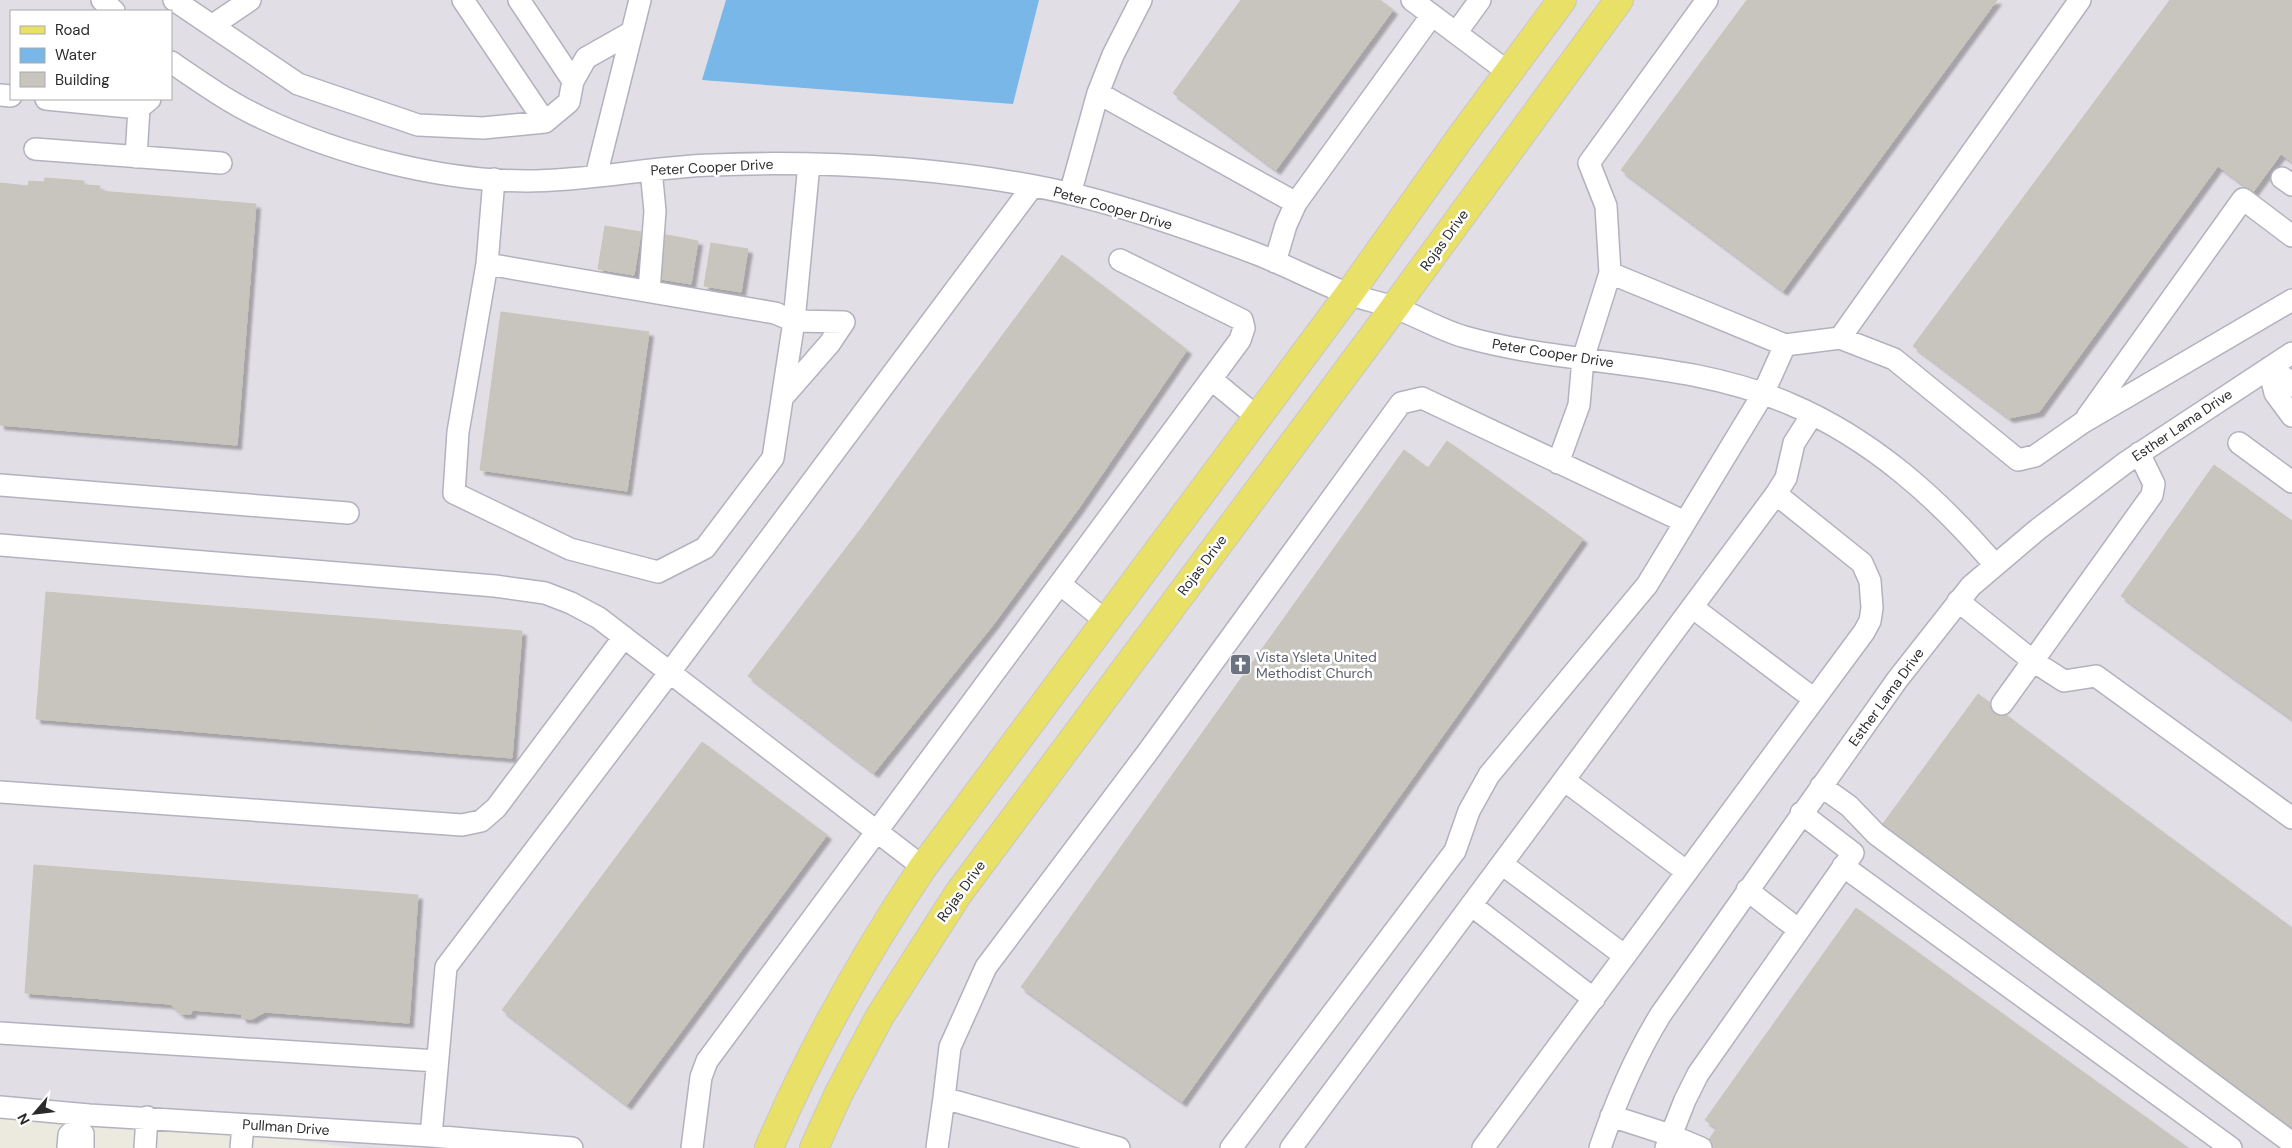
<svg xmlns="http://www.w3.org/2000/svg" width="2292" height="1148" font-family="'DM Sans',sans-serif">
  <defs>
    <filter id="shadow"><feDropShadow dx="4.5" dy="4.5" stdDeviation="1" flood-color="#0004"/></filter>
  </defs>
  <rect width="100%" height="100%" fill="#ece9de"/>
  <path fill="#e2dee5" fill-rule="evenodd" d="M0 0H2292V1148H353L0 1100ZM11 11H171V99H11Z"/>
  <path fill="#78b7e8" d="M726 0H1039L1013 104 702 80Z"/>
  <path fill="#c8c5be" stroke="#c8c5b8" filter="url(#shadow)" d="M1241 0H1380L1393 10 1276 170 1173 93Z
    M1747 0H1997L1783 291 1621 170Z
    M2170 0H2292V162L2281 154 2253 192 2218 166 2039 412 2009 418 1913 346Z
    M45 178 84 181V185L100 186 99 191 256 204 237 445 0 425V183L28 186 29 181 44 182Z
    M605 226 641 232 634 275 598 269Z
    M662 234 698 241 691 284 655 278Z
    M711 243 748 249 741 292 704 286Z
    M1062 255 1187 350 1079 508 947 410Z
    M501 312 649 332 627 491 480 470Z
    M947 410 1079 508 993 625 863 526Z
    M1447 441 1583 539 1182 1102 1021 987 1404 450 1428 468Z
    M2214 465 2292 521V579L2226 672 2121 596Z
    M863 526 993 625 874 773 748 676Z
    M2292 579V719L2226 672Z
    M46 592 187 604 177 730 36 719Z
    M187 604 377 619 367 746 177 730Z
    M377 619 522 631 512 758 367 746Z
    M1978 694 2106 790 2011 919 1882 825Z
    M702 742 827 835 627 1105 502 1010Z
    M2106 790 2234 885 2138 1014 2011 919Z
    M34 865 418 895 409 1023 265 1012 252 1019 242 1018V1014L192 1010 191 1014H181L170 1004 25 993Z
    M2234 885 2292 928V1076L2268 1109 2138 1014Z
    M1856 908 2188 1148H1709L1705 1145 1717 1128 1705 1120Z
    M2292 1076V1127L2268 1109Z"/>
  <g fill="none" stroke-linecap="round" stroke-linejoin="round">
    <defs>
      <path id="minor" d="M102 0 114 11
        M174 0 298 84 418 125 483 128 545 122 569 102 573 81 586 58 632 32
        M463 0 545 122
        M519 0 573 81
        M1412 0 1508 72
        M213 25 250 0
        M1456 33 1480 0
        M171 62C200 82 230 103 262 118 340 155 441 181 527 181 589 181 650 167 712 165 776 162 842 164 907 169 964 174 1024 182 1080 196 1140 211 1199 232 1257 254 1287 266 1316 281 1346 293 1362 299 1378 302 1393 307 1418 316 1440 330 1465 337 1572 367 1687 359 1790 404 1872 439 1938 498 1995 565
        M1098 93 1113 55 1141 0
        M0 95 11 96
        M46 99 139 108
        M35 149 221 163
        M136 157 139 108 150 99
        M596 176 640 0
        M2282 178 2292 185
        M1070 194 1098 93 1296 203
        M1275 262 1286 225 1296 203 1432 15
        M487 264 775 313 794 321 773 458 705 548 658 572 570 549 454 493 458 432Z
        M487 264 494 179
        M649 291 655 211 651 170
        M1840 338 2080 0
        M1785 345 1840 338 1894 359 2018 460 2035 456 2082 423 2292 300
        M2269 368 2275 393 2292 416
        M2269 368 2288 380 2292 386
        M1211 379 1257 417
        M782 398 830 343 844 322 794 321 809 164
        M2087 417 2243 199 2292 236
        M2239 443 2292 482
        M1558 463 1579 405 1583 359 1610 273 1606 206 1589 163 1707 0
        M0 485 348 513
        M0 545 495 586 545 593 571 603 599 618 923 867
        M1060 584 1106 621
        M1958 601 2033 661 2064 681 2096 676 2292 818
        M1692 607 1814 699
        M2002 704 2152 495 2154 484 2139 453
        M1564 780 1687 872
        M1821 786 1849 806 1876 834 2292 1143
        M0 792 462 825 481 821 496 808 624 637
        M1502 864 1625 956
        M1843 866 2231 1148
        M1747 890 1799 930
        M1471 905 1594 999
        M0 1033 437 1061
        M944 1098 950 1047 986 967 1147 753 1401 403 1422 398 1685 522
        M0 1107 89 1115 431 1136 572 1148
        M74 1114 76 1128 83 1134V1148
        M1611 1116 1670 1135 1701 1148
        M431 1136 446 967 670 672 1032 187
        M68 1148 69 1135 76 1128
        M145 1148 147 1117
        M241 1148 243 1125
        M692 1148 701 1077 707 1061 1240 340 1244 328 1242 320 1120 260
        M937 1148 944 1098 1119 1148
        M1231 1148 1455 851 1469 811 1489 775 1647 585 1763 394 1785 345 1610 273
        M1291 1148 1776 494 1786 478 1794 443 1812 415
        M1483 1148 1864 632 1870 621 1872 608 1870 581 1862 563 1776 494
        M1600 1148C1616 1101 1635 1056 1661 1014L1897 680 1971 586 2037 530 2125 463 2292 353
        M1666 1148 1685 1100 1698 1074 1853 853 1801 813"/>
      <path id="major" d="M769 1148C811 1050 864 955 923 867L1349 294 1460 138 1562 0
        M814 1148 839 1093 880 1016 958 894 1394 308 1619 0"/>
    </defs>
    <use href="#minor" stroke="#b2b2be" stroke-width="24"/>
    <use href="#major" stroke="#c8c8c8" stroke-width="30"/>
    <use href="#minor" stroke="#fff" stroke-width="21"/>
    <use href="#major" stroke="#e9e067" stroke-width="28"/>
  </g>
  <defs>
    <symbol id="church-square" viewBox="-11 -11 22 22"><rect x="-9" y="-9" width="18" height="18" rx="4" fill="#6b7280" stroke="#fff"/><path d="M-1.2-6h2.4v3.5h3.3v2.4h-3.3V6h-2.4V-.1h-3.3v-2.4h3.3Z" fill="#fff"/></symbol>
  </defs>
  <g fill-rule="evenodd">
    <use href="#church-square" x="1228" y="652" width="25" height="25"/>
  </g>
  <g text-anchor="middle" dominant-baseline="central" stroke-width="5" stroke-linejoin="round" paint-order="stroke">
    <g font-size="14" fill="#2b2b2b" stroke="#fff">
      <text transform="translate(712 167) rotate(-3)">Peter Cooper Drive</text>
      <text transform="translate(1113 208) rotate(16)">Peter Cooper Drive</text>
      <text transform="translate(1444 240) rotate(-54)">Rojas Drive</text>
      <text transform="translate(1553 353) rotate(9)">Peter Cooper Drive</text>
      <text transform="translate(2182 425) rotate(-34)">Esther Lama Drive</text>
      <text transform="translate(1202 565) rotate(-53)">Rojas Drive</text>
      <text transform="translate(1886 697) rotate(-54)">Esther Lama Drive</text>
      <text transform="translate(961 891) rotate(-54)">Rojas Drive</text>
      <text transform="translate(286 1127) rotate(4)">Pullman Drive</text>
    </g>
    <g font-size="14" fill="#5b616d" stroke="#fff" text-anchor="start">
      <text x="1256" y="657">Vista Ysleta United<tspan x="1256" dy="16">Methodist Church</tspan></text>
    </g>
  </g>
  <rect x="10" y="10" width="162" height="90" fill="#ffffff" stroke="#aaaaaa"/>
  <rect x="20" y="26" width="25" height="8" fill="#e9e067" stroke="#aaaaaa"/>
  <text x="55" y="35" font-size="15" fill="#2b2b2b">Road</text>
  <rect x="20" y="48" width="25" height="15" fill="#78b7e8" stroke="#aaaaaa"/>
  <text x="55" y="60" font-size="15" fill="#2b2b2b">Water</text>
  <rect x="20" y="72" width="25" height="15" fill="#c8c5be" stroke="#aaaaaa"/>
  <text x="55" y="85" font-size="15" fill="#2b2b2b">Building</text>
  <g transform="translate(35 1113) rotate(242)" stroke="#ffffff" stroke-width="4" paint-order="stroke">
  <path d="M0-4L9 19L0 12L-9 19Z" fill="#2b2b2b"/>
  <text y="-8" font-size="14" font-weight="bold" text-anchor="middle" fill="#2b2b2b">N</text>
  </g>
</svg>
